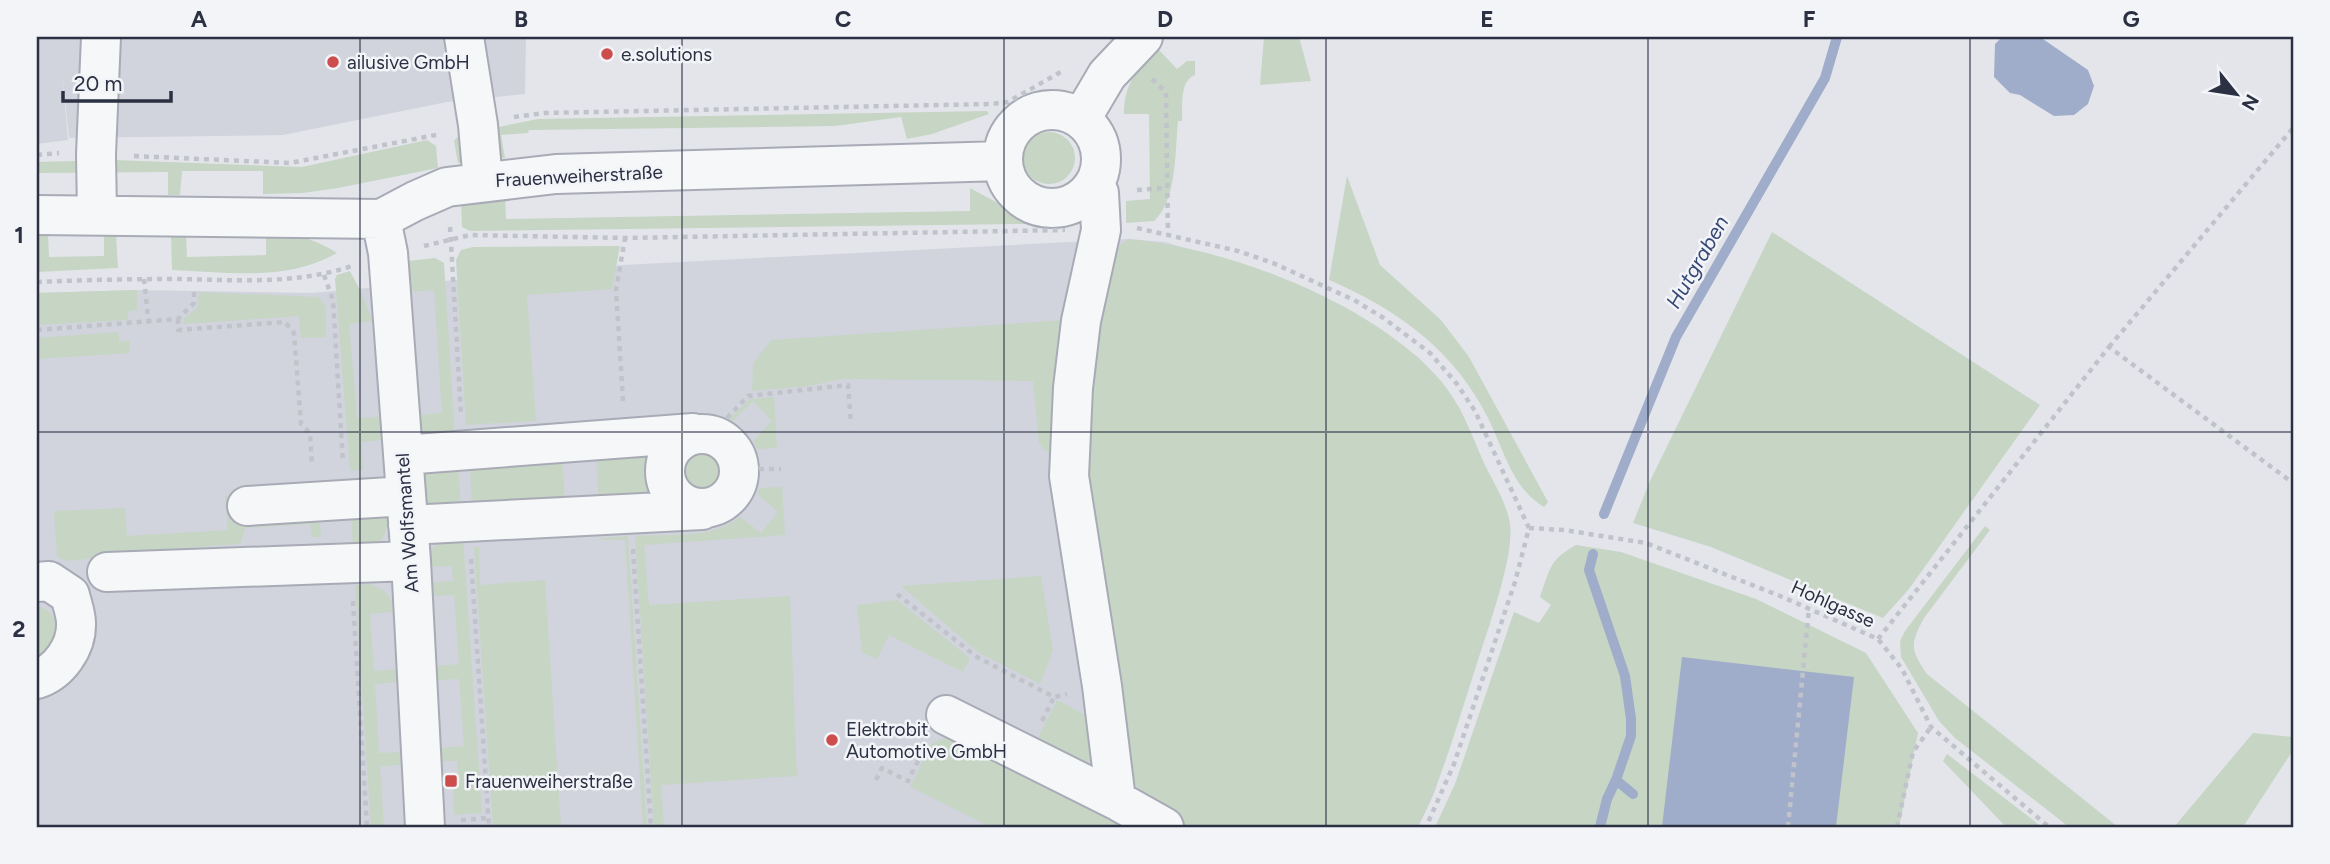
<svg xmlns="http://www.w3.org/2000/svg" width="2330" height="864" font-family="Figtree,sans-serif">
  <rect width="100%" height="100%" fill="#e3e5eb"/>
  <path fill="#d1d4dd" d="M37 37H526L525 94 447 102 283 135 69 138 62 71 68 140 37 144Z
    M1128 239 1165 242 1270 273 1351 312 1378 327 1419 358 1442 383 1460 409 1510 524 1509 552 1490 623 1434 794 1418 827H37V293L137 290 312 293 623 265Z"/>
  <path fill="#c6d5c4" d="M1264 37H1299L1311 81 1260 85Z
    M1159 50 1177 69 1187 61H1195V75C1179 81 1183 106 1182 121H1178C1175 151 1177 200 1154 221L1126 223V201L1150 199 1149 114H1124C1124 82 1137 71 1159 50Z
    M987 111 989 114 932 134 907 139 901 117 835 126 529 130 528 133 501 135 505 158 458 163 454 141 459 135 538 119Z
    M1023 158a26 26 0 1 1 52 0a26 26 0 1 1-52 0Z
    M427 140 436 146 438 168 338 188 303 193 263 194V171H182L180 195H168V172L37 173V162L114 160 302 167Z
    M1347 176 1380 265 1441 320 1469 357 1548 502 1544 507C1512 488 1504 450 1488 418 1454 350 1397 309 1329 280Z
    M970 188 1031 221 1024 224 470 231 462 227 461 203 505 196 506 219 970 211Z
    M266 231C293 234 314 238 337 253 287 282 227 272 172 270L171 233H186L187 257 266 255Z
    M104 232 116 234 118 268 37 272V234H48L49 257 104 256Z
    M1772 232 2040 405 1909 589 1883 618 1711 547 1633 523 1650 481Z
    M1128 239C1230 248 1373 303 1441 381 1461 405 1471 433 1483 461 1492 480 1507 503 1510 524 1514 559 1488 628 1477 663 1459 718 1444 775 1418 827H1185L1144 794 1131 779 1116 642 1084 471 1096 320 1113 259 1120 245Z
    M620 246 612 289 527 295 536 421 466 425 456 260 461 250 473 247Z
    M435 258 444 263 455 439 426 434 420 426 418 415 442 413 434 290 409 292 408 261Z
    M350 271 363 296 372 321 349 324 357 418 382 417V440L362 442 363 470H350L335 279 337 275Z
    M137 290V310L129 311 127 320 37 325V293Z
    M199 292 318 297 326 306V337L301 338 299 316 184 324V318L197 308Z
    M1067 320 1053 450 1047 452 1039 444 1033 381 841 379 809 386 752 391 753 364 771 340Z
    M119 332V342L129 340 130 353 37 359V338Z
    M774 397 777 448 757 449 753 441 772 421 753 401 733 421 730 418 750 399Z
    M679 471a23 23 0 1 1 46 0a23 23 0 1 1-46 0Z
    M656 452C650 469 653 482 659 498L599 502 596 456Z
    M562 458 565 505 472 511 470 464Z
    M458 465 461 511 424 514 421 468Z
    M782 487 785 535 644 545 649 605 790 596 797 776 661 785 664 827H654L635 536C669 534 713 539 740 517L761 533 778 512 758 495 759 488Z
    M240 495 319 510 321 537H312L310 524 245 528 240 544 115 553 109 557 66 561 57 557 54 511 125 508 127 536 228 530 225 496Z
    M387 505C388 537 386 544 353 549L351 507Z
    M1985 526 1990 530 1924 618C1910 644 1910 650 1927 674L2118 827H2069L1955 738 1939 721 1901 657 1900 641 1905 631Z
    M628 536 647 827H643L625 540H601V538Z
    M463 538 482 813 454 815 453 788 459 787 457 761H441L440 748 464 746 459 679 436 680 435 666 459 664 454 595 430 596 429 583 453 581 452 566 428 567C428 541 441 542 463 538Z
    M1576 545 1621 552 1756 599 1866 653 1918 733 1899 827H1435L1455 784 1514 612 1539 623 1551 605 1540 597C1550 569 1549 560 1576 545Z
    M474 547H479L480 585 545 580 561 827H493Z
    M1041 576 1053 650 1040 684 979 653 901 586Z
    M370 584C385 590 393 595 393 612L370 614 374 671 397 669 398 682 375 684 379 753 402 752 403 764 380 767 384 827H371L355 585Z
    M897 600 970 658 963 672 889 635 877 659 862 653 857 605Z
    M37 605C68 617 58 646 37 661Z
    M1057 700 1089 717 1092 758 1084 768 1035 744Z
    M2253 733 2293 737V750L2243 827H2174Z
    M947 737 1143 827H990L910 787 931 744Z
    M1947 754 2033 820 2041 827H2006L1943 761Z"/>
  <path fill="#9fadca" d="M2002 37H2040L2088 70 2094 86 2088 104 2074 115 2054 116 2020 95 2010 93 1994 77 1995 44Z
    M1682 657 1854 677 1836 827H1662Z"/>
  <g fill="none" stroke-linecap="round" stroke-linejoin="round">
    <path stroke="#9fadca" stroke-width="10" d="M1604 514 1676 337 1825 78 1837 37
      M1593 554 1589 570 1625 676 1631 719V736L1616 780 1607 799 1600 827
      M1616 780 1633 794"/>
    <defs>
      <path id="minor" d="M464 37 478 125 483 182
        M1003 159a49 49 0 1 1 98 0a49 49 0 1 1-98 0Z
        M1081 119 1107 75 1143 37
        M1092 187 1099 193 1101 230 1081 321 1073 388 1069 476 1102 686 1116 800
        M37 215 381 219 415 201 447 187 556 174 1003 161
        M97 215 96 154 101 37
        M381 219 388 253 411 561 425 827
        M665 471a37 37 0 1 1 74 0a37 37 0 1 1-74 0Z
        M403 455 693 433
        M247 506 406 496
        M408 525 702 510
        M107 572 411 561
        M37 582 49 581 70 595C72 604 76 614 76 623 77 647 59 672 37 679
        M946 715 1116 800 1164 827"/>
    </defs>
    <use href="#minor" stroke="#a8abb5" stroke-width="42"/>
    <path stroke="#c1c3ca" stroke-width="4.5" stroke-dasharray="5 5" stroke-linecap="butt" d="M1152 79 1166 92 1168 234
      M514 117 544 113 991 104 1008 102 1064 70
      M37 155 59 153
      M134 156 290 163 441 134
      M1137 190 1167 188
      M450 227 461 414
      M1137 228 1238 251 1273 263 1354 300 1382 317 1430 353 1457 384 1475 411 1529 528 1515 582 1454 764 1426 827
      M424 246 470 235 625 238 1065 230
      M324 275 333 300 343 463
      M144 279 149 327
      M37 282C83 280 130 279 176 279 236 280 295 285 352 266
      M178 319V330L285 322 294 333 301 424 310 433 312 466
      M37 330 178 319 194 303V292
      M2109 347 2293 128
      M623 401 616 290 625 238
      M727 418 748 396 848 385 851 424
      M730 426 750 444 757 469
      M739 469H781
      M1529 528 1564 530 1646 543 1780 596 1878 639 1902 669 1931 727 2049 827
      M633 549 651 827
      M471 559 489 827
      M897 594 977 657 1054 697 1067 694
      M353 601 367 827
      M1878 639 2109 347 2293 483
      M1042 721 1054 697
      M876 780 882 768 908 781 926 745
      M461 820 488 818
      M1788 827 1809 608
      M1897 827 1913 752 1931 727"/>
    <use href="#minor" stroke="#f6f7f9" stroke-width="38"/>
  </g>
  <path fill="none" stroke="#2b3043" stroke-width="2" stroke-opacity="0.55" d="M360 37V827M682 37V827M1004 37V827M1326 37V827M1648 37V827M1970 37V827M37 432H2293"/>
  <g fill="#cc4d4c" stroke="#f3f4f8" stroke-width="2.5">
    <circle cx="607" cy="54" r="7"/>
    <circle cx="333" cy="62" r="7"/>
    <circle cx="832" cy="740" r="7"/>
    <rect x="444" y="774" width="14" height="14" rx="3.5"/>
  </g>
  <g text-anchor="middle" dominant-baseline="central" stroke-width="5" stroke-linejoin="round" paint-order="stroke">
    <g font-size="19" fill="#2b3043" stroke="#f3f4f8" text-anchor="start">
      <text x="621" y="54">e.solutions</text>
      <text x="347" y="62">ailusive GmbH</text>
      <text x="846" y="729">Elektrobit<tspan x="846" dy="22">Automotive GmbH</tspan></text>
      <text x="465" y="781">Frauenweiherstraße</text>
    </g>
    <g font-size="19" fill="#2b3043" stroke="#f3f4f8">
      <text transform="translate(579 176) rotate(-3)">Frauenweiherstraße</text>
      <text transform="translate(407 523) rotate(-94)">Am Wolfsmantel</text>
      <text transform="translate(1833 604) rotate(24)">Hohlgasse</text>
    </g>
    <g font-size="21" font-style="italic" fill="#364876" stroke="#f3f4f8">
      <text transform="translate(1697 262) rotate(-60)">Hutgraben</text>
    </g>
  </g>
  <rect width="2330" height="864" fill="none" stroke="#f3f4f8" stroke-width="77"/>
  <g transform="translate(2236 94) rotate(120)" stroke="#f3f4f8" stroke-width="5" paint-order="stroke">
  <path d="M0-5L12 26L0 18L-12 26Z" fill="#2b3043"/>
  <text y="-10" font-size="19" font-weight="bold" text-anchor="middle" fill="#2b3043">N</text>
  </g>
  <path d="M63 91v10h108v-10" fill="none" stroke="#2b3043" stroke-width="3.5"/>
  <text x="74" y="91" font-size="21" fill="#2b3043" stroke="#f3f4f8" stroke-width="5" paint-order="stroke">20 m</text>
  <rect x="38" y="38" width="2254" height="788" fill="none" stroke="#2b3043" stroke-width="2.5"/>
  <g font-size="23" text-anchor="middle" font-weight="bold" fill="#2b3043">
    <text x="199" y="27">A</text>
    <text x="521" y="27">B</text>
    <text x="843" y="27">C</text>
    <text x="1165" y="27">D</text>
    <text x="1487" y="27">E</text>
    <text x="1809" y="27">F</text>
    <text x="2131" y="27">G</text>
    <text x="19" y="243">1</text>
    <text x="19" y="637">2</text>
  </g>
</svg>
